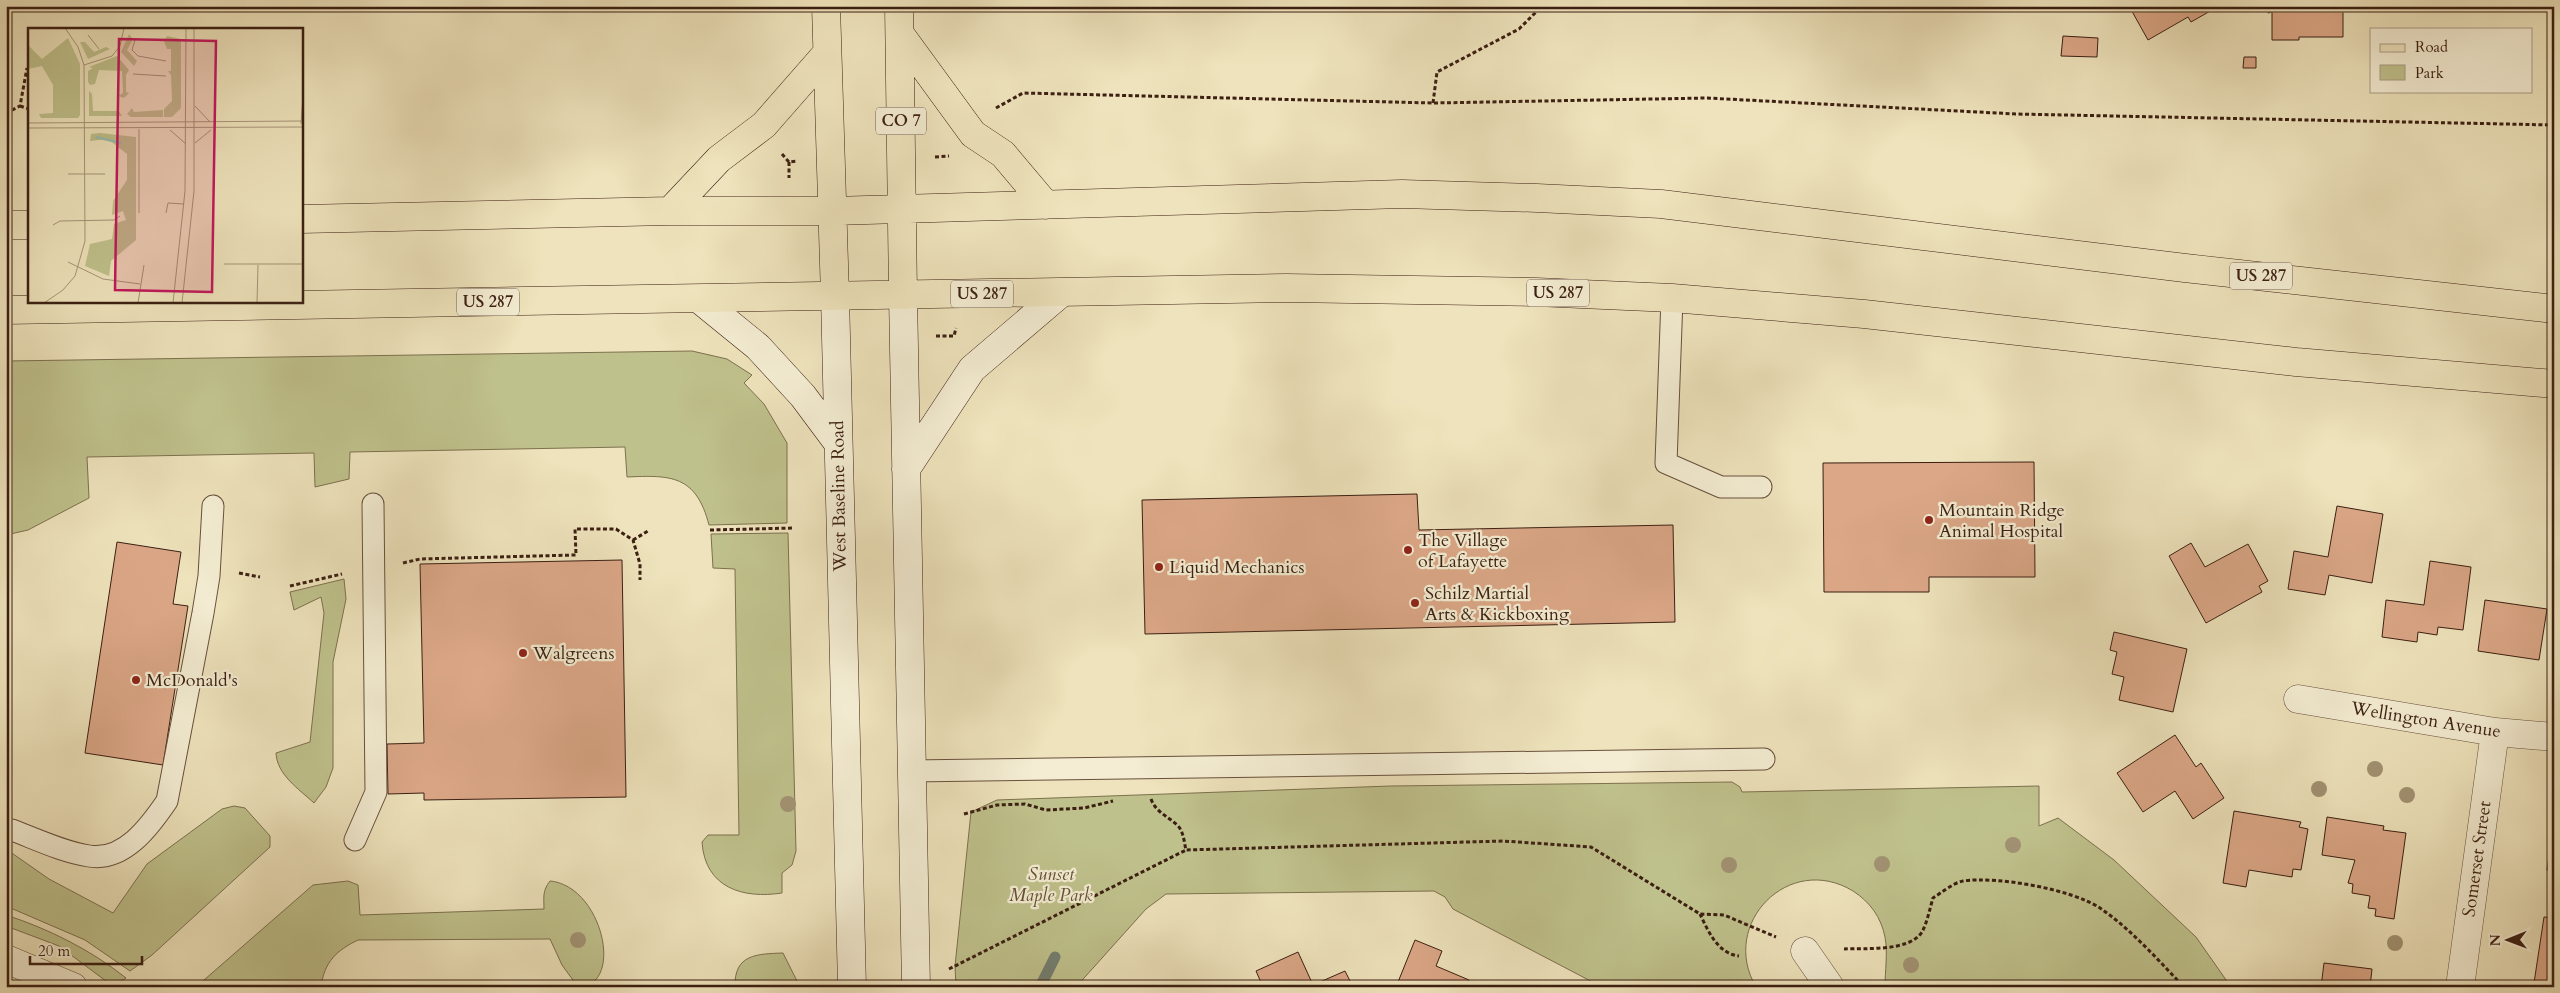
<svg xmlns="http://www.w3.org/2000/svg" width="2560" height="993" font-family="Cardo,serif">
  <rect width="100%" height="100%" fill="#eee3bc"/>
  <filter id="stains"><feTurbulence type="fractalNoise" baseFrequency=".004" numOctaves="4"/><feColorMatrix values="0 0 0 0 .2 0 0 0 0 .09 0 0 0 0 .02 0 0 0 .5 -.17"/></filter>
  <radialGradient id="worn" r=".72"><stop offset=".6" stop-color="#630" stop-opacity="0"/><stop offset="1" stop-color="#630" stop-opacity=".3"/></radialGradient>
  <path fill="#bfc18c" stroke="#7d704f" d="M692 351 727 359 752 375 744 383 764 404 787 443V523L709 525C696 475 671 475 627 477L625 447 350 452 349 479 315 487 314 453 87 457 89 498 28 530 6 535V361Z
    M788 533 796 851 792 865 782 873V893C743 899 705 888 702 842L708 835H739L735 569 713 568 711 534Z
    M344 579 346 599 333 662V768L326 787 314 803C299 789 277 775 276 753L310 742 324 613 321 597 294 610 290 592Z
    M1732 782 1740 787 1742 792 2039 786V826L2058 818 2114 860 2196 937 2231 987H1885C1885 971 1888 953 1885 937 1881 917 1870 902 1853 891 1789 852 1719 924 1756 987H1602L1453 909 1445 897 1434 891 1166 894 1146 909 1076 987H956L955 966 971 812 997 800 1391 786Z
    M234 806 245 808 270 836V847L152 955 130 971 85 940 6 906V849L49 879 113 913 147 864 222 809Z
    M348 881 358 885 360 915 544 909C544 898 542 891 550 881 603 886 625 987 578 987L562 965 550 939 358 940C337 950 324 962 321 987H196L313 885Z
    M6 915C49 929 91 950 126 978L115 985 110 984 59 946 6 926Z
    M783 953 797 981V987H735C734 954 757 954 783 953Z"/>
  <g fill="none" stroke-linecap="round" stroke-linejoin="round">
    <path stroke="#737e70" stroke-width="11" d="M1040 987 1055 957"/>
  </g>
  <path fill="#dba787" stroke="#3b1f12" d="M2129 6H2219L2191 22 2188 17 2148 40Z
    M2268 6H2343V37H2299V40H2272V12L2268 13Z
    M2063 36 2098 38 2097 57 2061 56Z
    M2244 57H2256V68H2243Z
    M2034 462 2035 577H1929V592H1824L1823 463Z
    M1417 494 1419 530 1673 525 1675 622 1145 634 1142 500Z
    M2337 506 2383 514 2372 583 2329 575 2325 595 2288 589 2294 551 2328 557Z
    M117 542 181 552 173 604 188 606 163 765 85 753Z
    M2191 543 2205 567 2248 544 2268 581 2259 586 2262 592 2206 623 2169 556Z
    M622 560 626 797 424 800V793L388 794 387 744 424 743 420 564Z
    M2430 561 2471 567 2463 630 2438 627 2437 635 2418 632 2417 642 2382 637 2386 600 2424 605Z
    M2485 600 2547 609 2539 660 2478 651Z
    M2114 632 2187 649 2173 712 2119 700 2124 677 2112 674 2117 652 2110 650Z
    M2175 735 2196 767 2201 763 2224 798 2193 819 2175 791 2143 812 2117 773Z
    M2234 811 2301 822 2299 827 2308 829 2301 870 2293 869 2292 877 2249 870 2246 887 2223 883Z
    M2327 817 2384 826 2383 830 2406 833 2394 919 2375 916 2376 909 2368 908 2370 896 2352 893 2353 884 2348 883 2355 860 2322 855Z
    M2554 820V889L2551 888 2553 871 2547 870Z
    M2544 917 2554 918V986L2534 983Z
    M1415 940 1442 951 1436 966 1469 980 1466 987H1396Z
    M1298 952 1313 985 1345 971 1353 987H1263L1256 971Z
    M2324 963 2372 969 2370 987H2321Z"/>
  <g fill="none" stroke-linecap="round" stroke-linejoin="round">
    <defs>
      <path id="lane" d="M1672 298 1666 463 1721 487H1761
        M911 771 1764 759
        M12 830C36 839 63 852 89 856 124 862 150 826 167 801L203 613 209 576 213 506
        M355 840 376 792 373 504"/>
      <path id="street" d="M2298 699 2495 732 2554 737
        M1805 951 1830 987
        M6 959 73 987
        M2460 987 2495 732"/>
      <path id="secondary" d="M903 295 916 987
        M835 296 852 987
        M699 299 758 347 803 396 838 443
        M906 469 972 369 1061 293"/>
      <path id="primary" d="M826 6 835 296
        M899 6 903 295
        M900 34 973 134 1003 154 1046 205
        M670 211 719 159 764 125 827 53
        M301 219 670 211H833L1402 194 1537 198 1661 204 2185 268 2554 309
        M6 225H29
        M6 310 1286 288 1536 292 1672 298 1864 314 2296 362 2554 384"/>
    </defs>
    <use href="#lane" stroke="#68503c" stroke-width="23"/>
    <use href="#street" stroke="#68503c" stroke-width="29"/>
    <use href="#secondary" stroke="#3b1f12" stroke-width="29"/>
    <use href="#primary" stroke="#3b1f12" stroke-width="29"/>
    <path stroke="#3b1f12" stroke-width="3" stroke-dasharray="4 2.5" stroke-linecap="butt" d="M1433 103 1437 72 1519 29 1542 6
      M20 106 29 109
      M996 108 1023 93 1433 103 1707 98 2016 114 2554 125
      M6 113 20 106 27 68
      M782 154 789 162 797 161
      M935 157 949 156
      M789 162V178
      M936 336H954L956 328
      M710 530 794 528
      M633 540 648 531
      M403 563 420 559 576 555 575 529H616L633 540 640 564V580
      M239 573 260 577
      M290 586 342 574
      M1151 799C1156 813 1170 817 1179 827 1184 834 1184 842 1186 850L1503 841 1591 847 1700 914 1724 915 1776 937
      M964 814 997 805 1025 804 1046 810 1084 808 1113 801
      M1700 914C1708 931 1718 954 1739 956
      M1844 949C1865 948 1909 952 1922 932 1927 923 1930 908 1933 898 1941 893 1953 883 1963 881 1997 876 2071 889 2100 908 2132 930 2158 960 2184 987
      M949 969 1186 850"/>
    <use href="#lane" stroke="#f4edd3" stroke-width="21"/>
    <use href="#street" stroke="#f4edd3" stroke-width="28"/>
    <use href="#secondary" stroke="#f4edd3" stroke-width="28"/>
    <use href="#primary" stroke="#eee3bc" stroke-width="28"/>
  </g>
  <g fill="#a29273">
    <circle cx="2375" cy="769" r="8"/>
    <circle cx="2319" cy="789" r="8"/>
    <circle cx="2407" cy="795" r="8"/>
    <circle cx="788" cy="804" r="8"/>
    <circle cx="2013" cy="845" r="8"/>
    <circle cx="1882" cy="864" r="8"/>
    <circle cx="1729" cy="865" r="8"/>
    <circle cx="578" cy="940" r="8"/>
    <circle cx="2395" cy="943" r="8"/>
    <circle cx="1911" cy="965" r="8"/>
  </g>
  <g fill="#8f2418" stroke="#f4edd3" stroke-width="2">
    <circle cx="1929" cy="520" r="5"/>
    <circle cx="1408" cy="550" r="5"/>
    <circle cx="1159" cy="567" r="5"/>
    <circle cx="1415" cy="603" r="5"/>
    <circle cx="523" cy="653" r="5"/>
    <circle cx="136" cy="680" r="5"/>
  </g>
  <g text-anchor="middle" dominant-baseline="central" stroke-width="4.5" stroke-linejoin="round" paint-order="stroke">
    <g fill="#f4edd3" stroke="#725d4c" stroke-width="1">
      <rect x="876" y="107.5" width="50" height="27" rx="4"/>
      <rect x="2230" y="262.5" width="62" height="27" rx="4"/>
      <rect x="1527" y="279.5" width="62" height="27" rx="4"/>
      <rect x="951" y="280.5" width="62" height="27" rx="4"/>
      <rect x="457" y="288.5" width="62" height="27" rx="4"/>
    </g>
    <g font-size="16" font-weight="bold" fill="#3b1f12">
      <text x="901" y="121">CO 7</text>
      <text x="2261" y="276">US 287</text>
      <text x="1558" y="293">US 287</text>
      <text x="982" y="294">US 287</text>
      <text x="488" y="302">US 287</text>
    </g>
    <g font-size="18" fill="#3b1f12" stroke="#f4edd3">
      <text transform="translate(839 496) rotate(-91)">West Baseline Road</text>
      <text transform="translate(2426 720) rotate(9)">Wellington Avenue</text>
      <text transform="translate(2477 859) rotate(-82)">Somerset Street</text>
    </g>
    <g font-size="18" fill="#3b1f12" stroke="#f4edd3" text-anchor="start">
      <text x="1939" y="510">Mountain Ridge<tspan x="1939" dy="21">Animal Hospital</tspan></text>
      <text x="1418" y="540">The Village<tspan x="1418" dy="21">of Lafayette</tspan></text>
      <text x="1169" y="567">Liquid Mechanics</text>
      <text x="1425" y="593">Schilz Martial<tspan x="1425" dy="21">Arts &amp; Kickboxing</tspan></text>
      <text x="533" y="653">Walgreens</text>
      <text x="146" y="680">McDonald's</text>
    </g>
    <g font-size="18" font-style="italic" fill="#635037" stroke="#f4edd3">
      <text x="1051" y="874">Sunset<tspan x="1051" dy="21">Maple Park</tspan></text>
    </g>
  </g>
  <g transform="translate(28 28)">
    <rect width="275" height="275" fill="#eee3bc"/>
    <path d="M101 6 105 11 99 22 109 33 106 38 93 24ZM139 8 153 11V80L144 89H136V81L144 73 143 47 140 43H143V21H139L136 13ZM40 10 52 36V87L50 90H13L11 86 25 85V57L14 38 0 41V17L14 31ZM52 14H57L66 24 78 19 82 21 60 31ZM89 28 101 42 98 47V64L101 65 96 70 90 68 95 65 94 43 71 42 67 56 62 57 60 54V43L65 40 61 39ZM61 63 64 66 65 83H91L94 88H61ZM104 80 106 84 135 82V89H103L99 86ZM72 105 108 109V212L83 233 81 248 57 238 62 216 84 211 86 196 98 192 95 183 84 187 85 173 99 152V126L80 111 62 113 63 106Z" fill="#bfc18c"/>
    <path fill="none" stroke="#99beaf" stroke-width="2.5" d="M68 109 93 115"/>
    <path fill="none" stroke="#a69578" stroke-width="1" d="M60 7 71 21M107 12 104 22 110 28 138 33M56 37 84 28 92 18 96 0M105 46 138 48M167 78 182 94M0 95 275 93M273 96 275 67M0 100 275 99M142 102 158 116M167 115 183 102M40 146H77M111 185V101M138 185 140 175 156 176M25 197 32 193 86 192 92 188M40 234 75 251 112 256M196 236H275M16 275 35 262 47 248 57 213 56 37 50 19 37 0M110 275 116 237M145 275 157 163 158 0M154 275 166 163V0M229 275 230 237"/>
    <path fill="#c2185b" fill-opacity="0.15" stroke="#c2185b" stroke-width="2.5" d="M91 11 188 13 184 264 87 262Z"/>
    <rect width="275" height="275" fill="none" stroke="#3b1f12" stroke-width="2.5"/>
  </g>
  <rect width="2560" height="993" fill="none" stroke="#eee3bc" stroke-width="25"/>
  <rect x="8" y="8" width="2545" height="978" fill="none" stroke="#3b1f12" stroke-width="2.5"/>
  <rect x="12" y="12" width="2535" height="968" fill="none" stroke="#3b1f12"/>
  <rect x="2370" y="28" width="162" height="65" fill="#f4edd3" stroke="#aa9b86"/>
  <rect x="2380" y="44" width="25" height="8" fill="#eee3bc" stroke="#aa9b86"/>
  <text x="2415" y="52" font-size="15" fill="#3b1f12">Road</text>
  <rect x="2380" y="65" width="25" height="15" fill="#bfc18c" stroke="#aa9b86"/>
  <text x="2415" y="78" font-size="15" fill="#3b1f12">Park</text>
  <g transform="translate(2508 940) rotate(269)" stroke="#f4edd3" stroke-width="4" paint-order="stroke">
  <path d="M0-4L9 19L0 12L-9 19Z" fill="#3b1f12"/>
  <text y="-8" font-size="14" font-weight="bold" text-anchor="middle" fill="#3b1f12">N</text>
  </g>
  <path d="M30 956v8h112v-8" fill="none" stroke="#3b1f12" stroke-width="2.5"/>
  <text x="38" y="956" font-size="15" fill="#3b1f12" stroke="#f4edd3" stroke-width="4" paint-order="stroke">20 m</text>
  <rect width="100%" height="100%" filter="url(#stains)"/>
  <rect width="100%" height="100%" fill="url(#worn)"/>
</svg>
